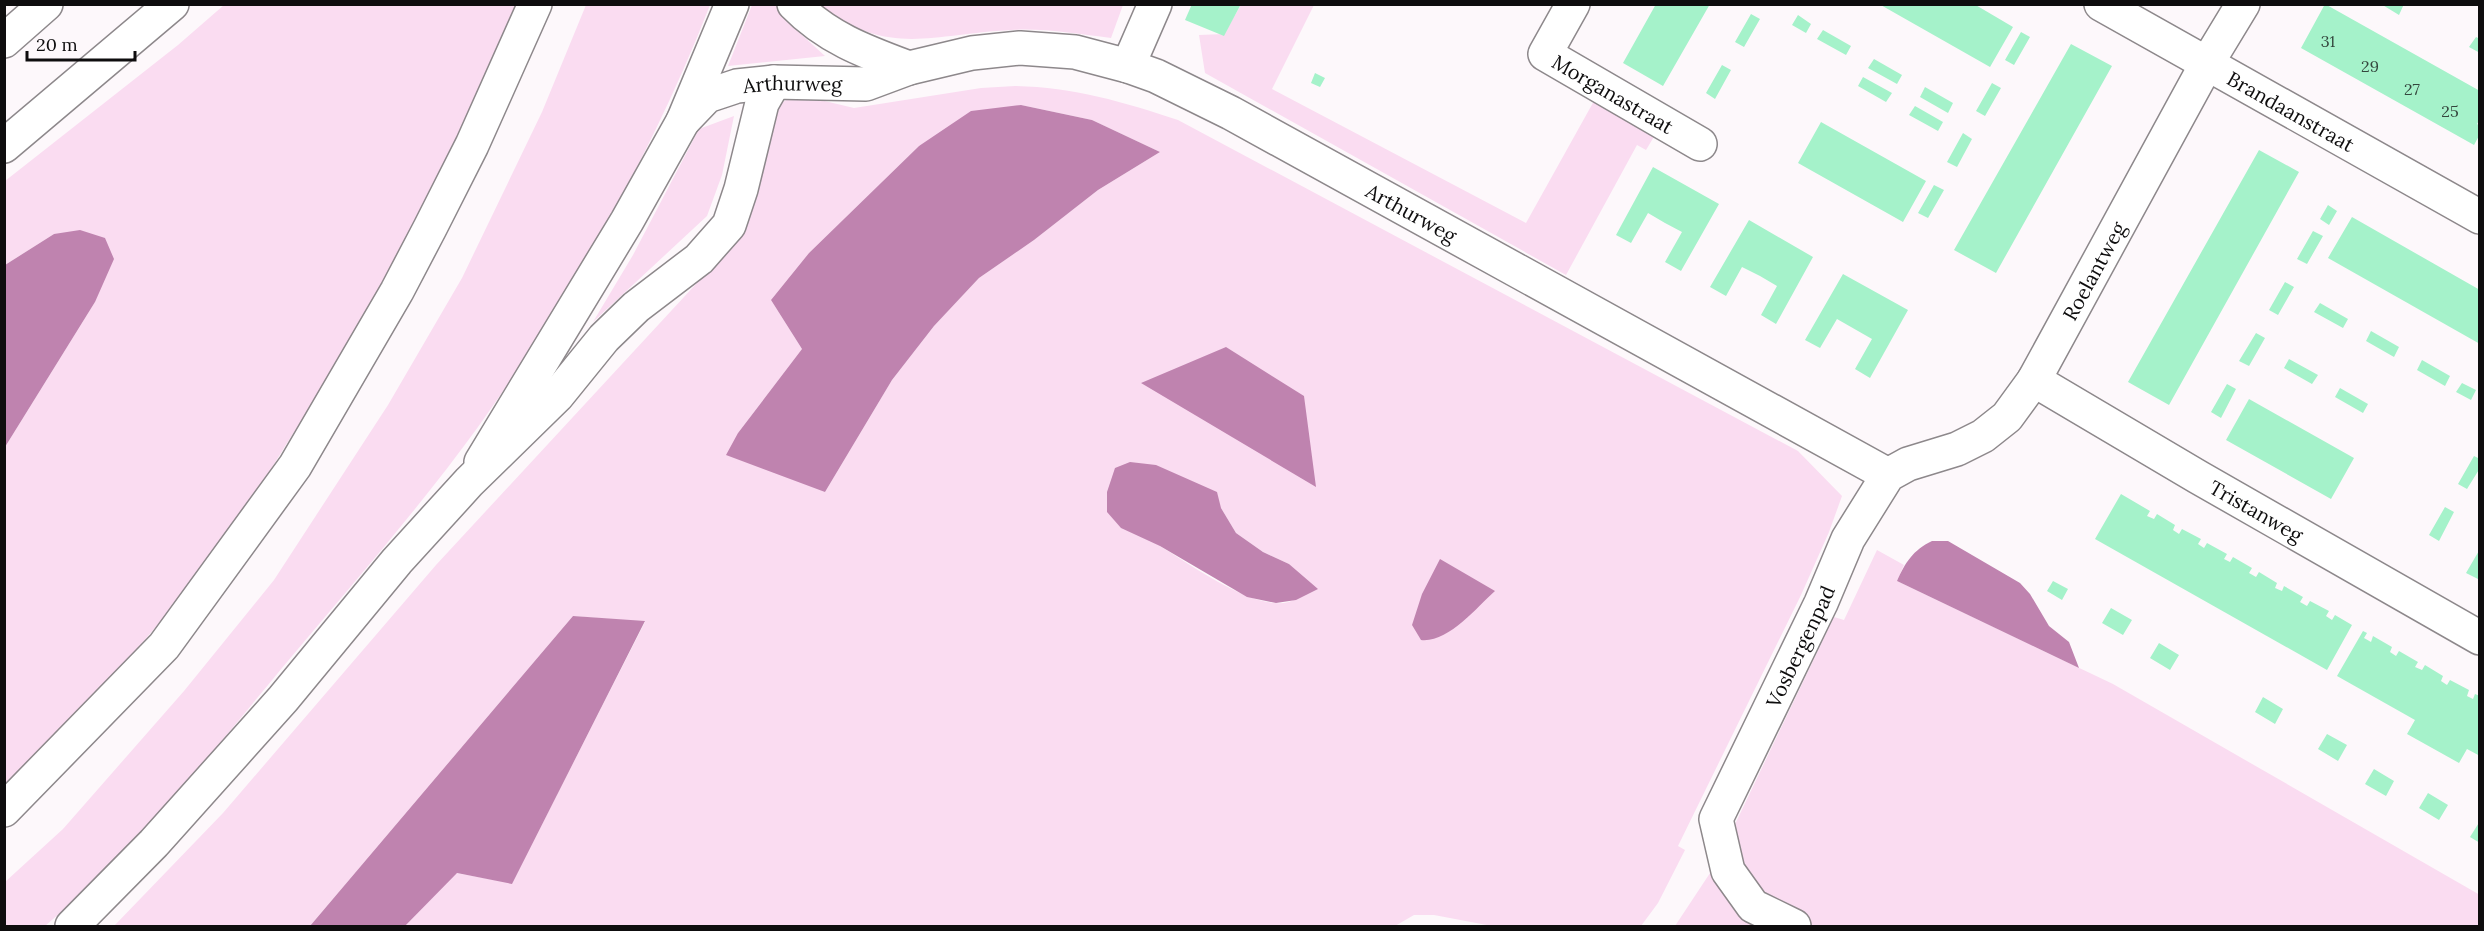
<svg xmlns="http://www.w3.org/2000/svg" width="2484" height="931" font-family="Lora,serif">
  <rect width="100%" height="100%" fill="#fdf8fb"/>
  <path fill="#fadcf1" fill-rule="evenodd" d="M224 5H518C456 159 378 304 287 443 266 477 246 512 222 543 156 633 79 714 5 797V447L95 302 54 234 5 265V181L178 45Z
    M586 5H710C652 154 571 297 478 427 417 511 348 589 282 668 208 757 134 852 45 926H5V882L63 829 184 691 274 580 388 405 462 278 542 112Z
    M752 5H775L791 25 825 56 728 66Z
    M818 5H1123L1111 38C1078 34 1044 28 1011 30 930 34 890 58 818 5Z
    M1241 5H1314L1272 89 1526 223 1599 92 1661 125 1646 150 1637 145 1566 275 1205 73 1199 35 1224 34Z
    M1015 86C1072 87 1124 102 1178 120L1798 451 1842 496 1829 532 1801 595 1678 846 1685 850 1658 903 1641 926H1492L1434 915H1414L1395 926H405L456 873 512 883 645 622 573 616 310 926H114L223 813 436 565 733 244 778 105 791 97 812 98 854 108 981 88ZM1021 105 1092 120 1160 152 1098 190 1034 240 979 278 934 326 892 380 825 492 738 433 802 349 771 300 809 253 919 146ZM1221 508 1236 533 1263 552 1289 564 1310 584C1306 589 1302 595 1297 598 1266 621 1187 562 1160 546Z
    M734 116 722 175 707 216 593 322 633 255 699 129Z
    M1877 550 1904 565 1897 581 2113 684 2480 895 2479 926H1675L1716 864 1834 617 1844 620Z"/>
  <path fill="#bf83af" d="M1021 105 1092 120 1160 152 1098 190 1034 240 979 278 934 326 892 380 825 492 726 455 738 433 802 349 771 300 809 253 919 146 971 111Z
    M80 230 105 238 114 259 95 302 5 447V265L54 234Z
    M1226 347 1304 396 1316 487 1141 383Z
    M1130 462 1156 465 1217 492 1221 508 1236 533 1263 552 1289 564 1318 589 1296 600 1276 603 1247 597 1160 546 1121 528 1107 512V492L1115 468Z
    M1932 541H1948L2020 583 2030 594 2049 626 2069 642 2079 668 1897 581C1905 563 1913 550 1932 541Z
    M1440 559 1495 591C1476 608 1448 643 1421 640L1412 625 1422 594Z
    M573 616 645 621 512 884 457 873 405 926H310Z"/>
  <path fill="#a5f2ca" d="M1192 4H1241L1224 36 1185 20Z
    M1656 4H1710L1663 86 1623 63Z
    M1879 4H1974L2013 27 1990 67Z
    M2325 4 2480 91V119L2477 124 2480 126V134L2474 145 2301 48Z
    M2381 4H2404L2399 15Z
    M1751 14 1760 19 1744 47 1735 42Z
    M1798 15 1811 24 1806 33 1792 25Z
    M1823 30 1851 46 1846 55 1817 39Z
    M2021 32 2030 37 2014 65 2005 60Z
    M2476 37 2480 39V53L2469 47Z
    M2071 44 2112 66 1996 273 1954 250Z
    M1874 59 1902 75 1897 84 1868 68Z
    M1722 65 1731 70 1715 99 1706 93Z
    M1315 73 1325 78 1320 87 1311 83Z
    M1863 77 1892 93 1886 102 1858 86Z
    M1992 83 2001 88 1985 116 1976 111Z
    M1925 87 1953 103 1948 113 1920 97Z
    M1915 106 1943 122 1938 131 1909 115Z
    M1821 122 1926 181 1903 222 1798 163Z
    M1963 133 1972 139 1957 167 1947 162Z
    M2259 150 2299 172 2169 405 2128 382Z
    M1653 167 1719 204 1681 271 1665 262 1682 232 1665 223 1648 213 1631 243 1616 235Z
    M1934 185 1944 190 1928 218 1918 213Z
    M2328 205 2337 211 2329 225 2320 219Z
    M2352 217 2480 290V344L2328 258Z
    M1749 220 1813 257 1776 324 1761 315 1777 286 1760 276 1742 267 1726 296 1710 287Z
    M2313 231 2323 236 2307 264 2297 259Z
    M1843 274 1908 310 1870 378 1855 369 1872 339 1837 319 1820 348 1805 340Z
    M2285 282 2294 287 2278 315 2269 310Z
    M2320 303 2348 319 2343 328 2314 312Z
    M2371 331 2399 347 2394 357 2366 341Z
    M2256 333 2265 338 2249 366 2239 361Z
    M2289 359 2318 375 2312 384 2284 368Z
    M2422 360 2450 376 2445 386 2417 370Z
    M2462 383 2476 390 2471 400 2456 392Z
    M2227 384 2236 389 2221 418 2211 412Z
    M2340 388 2368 404 2363 413 2335 397Z
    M2249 399 2354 458 2331 499 2226 440Z
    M2474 456 2480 459V468L2467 489 2458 484Z
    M2121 494 2150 511 2147 516 2154 519 2157 514 2175 525 2173 530 2179 534 2182 529 2201 539 2198 544 2204 548 2207 543 2227 554 2224 559 2230 562 2233 557 2252 568 2249 573 2256 577 2259 572 2277 583 2275 588 2282 591 2284 586 2303 597 2300 602 2307 606 2310 601 2329 611 2326 616 2332 620 2335 615 2352 625 2327 670 2095 539Z
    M2445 507 2454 512 2439 541 2429 535Z
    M2480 549V580L2466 573Z
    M2053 581 2068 589 2062 600 2047 591Z
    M2111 608 2132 620 2123 635 2102 623Z
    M2363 631 2367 633 2364 638 2371 642 2373 636 2392 647 2390 652 2396 656 2399 651 2418 662 2415 667 2422 670 2425 665 2443 676 2441 681 2447 685 2450 680 2469 690 2467 696 2473 699 2475 694 2480 696V756L2467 749 2459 763 2407 734 2415 720 2337 676Z
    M2159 643 2179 655 2170 670 2150 658Z
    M2263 697 2283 709 2275 724 2255 712Z
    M2327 734 2347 745 2338 761 2318 749Z
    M2374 769 2394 781 2386 796 2365 784Z
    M2428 793 2448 805 2439 820 2419 808Z
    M2480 821V843L2470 837Z"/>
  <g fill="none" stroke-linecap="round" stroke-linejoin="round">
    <defs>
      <g id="minor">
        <path d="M794 4C827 38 866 52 909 68"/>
        <path id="s1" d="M1573 4 1545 54 1700 144"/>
        <path id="s2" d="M2101 4 2480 217"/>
        <path d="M1128 66 1155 4"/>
        <path id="s3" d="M683 121 707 96 737 86 774 82 866 84 909 68 972 53 1020 48 1075 52 1128 66 1156 76 1231 113 1888 475"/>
        <path id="s4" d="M2034 380 2198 477 2480 638"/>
        <path d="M481 462 627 221 683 121 732 4"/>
        <path id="s5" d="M1794 926 1753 906 1728 871 1716 819 1821 603 1848 539 1888 475 1908 464 1957 449 1983 436 2007 417 2034 380 2206 65 2243 4"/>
      </g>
      <path id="highway" d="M4 41 46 4
        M4 146 172 4
        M4 810 164 646 295 466 397 291 430 228 472 145 535 4
        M72 926 154 843 283 699 397 561 469 482 557 396 604 338 636 307 699 259 729 225 741 189 762 103 774 82"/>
    </defs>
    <use href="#minor" stroke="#8d888b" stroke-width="36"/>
    <use href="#highway" stroke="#8d888b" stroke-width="36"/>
    <use href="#minor" stroke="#fff" stroke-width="33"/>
    <use href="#highway" stroke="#fff" stroke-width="33"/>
  </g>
  <g text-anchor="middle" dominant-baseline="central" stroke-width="4.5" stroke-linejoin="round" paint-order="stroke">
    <g font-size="16" fill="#34463d">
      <text x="2328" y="41">31</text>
      <text x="2370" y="66">29</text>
      <text x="2412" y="89">27</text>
      <text x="2450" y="111">25</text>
    </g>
    <g font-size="20" fill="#0e0d0e" stroke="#fdf8fb">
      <text stroke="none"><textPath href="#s3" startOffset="122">Arthurweg</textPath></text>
      <text stroke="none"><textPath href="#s1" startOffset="136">Morganastraat</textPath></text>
      <text stroke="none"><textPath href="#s2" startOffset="218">Brandaanstraat</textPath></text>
      <text stroke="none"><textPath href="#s3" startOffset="784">Arthurweg</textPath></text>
      <text stroke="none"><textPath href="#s5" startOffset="831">Roelantweg</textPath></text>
      <text stroke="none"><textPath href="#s4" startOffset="258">Tristanweg</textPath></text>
      <text stroke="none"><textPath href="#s5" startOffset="334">Vosbergenpad</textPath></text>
    </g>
  </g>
  <rect width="2484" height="931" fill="none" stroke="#0e0d0e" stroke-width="12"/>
  <path d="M27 51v9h108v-9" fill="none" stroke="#0e0d0e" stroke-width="3"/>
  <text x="36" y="51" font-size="18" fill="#0e0d0e" stroke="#fdf8fb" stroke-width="4.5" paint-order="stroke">20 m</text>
</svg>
